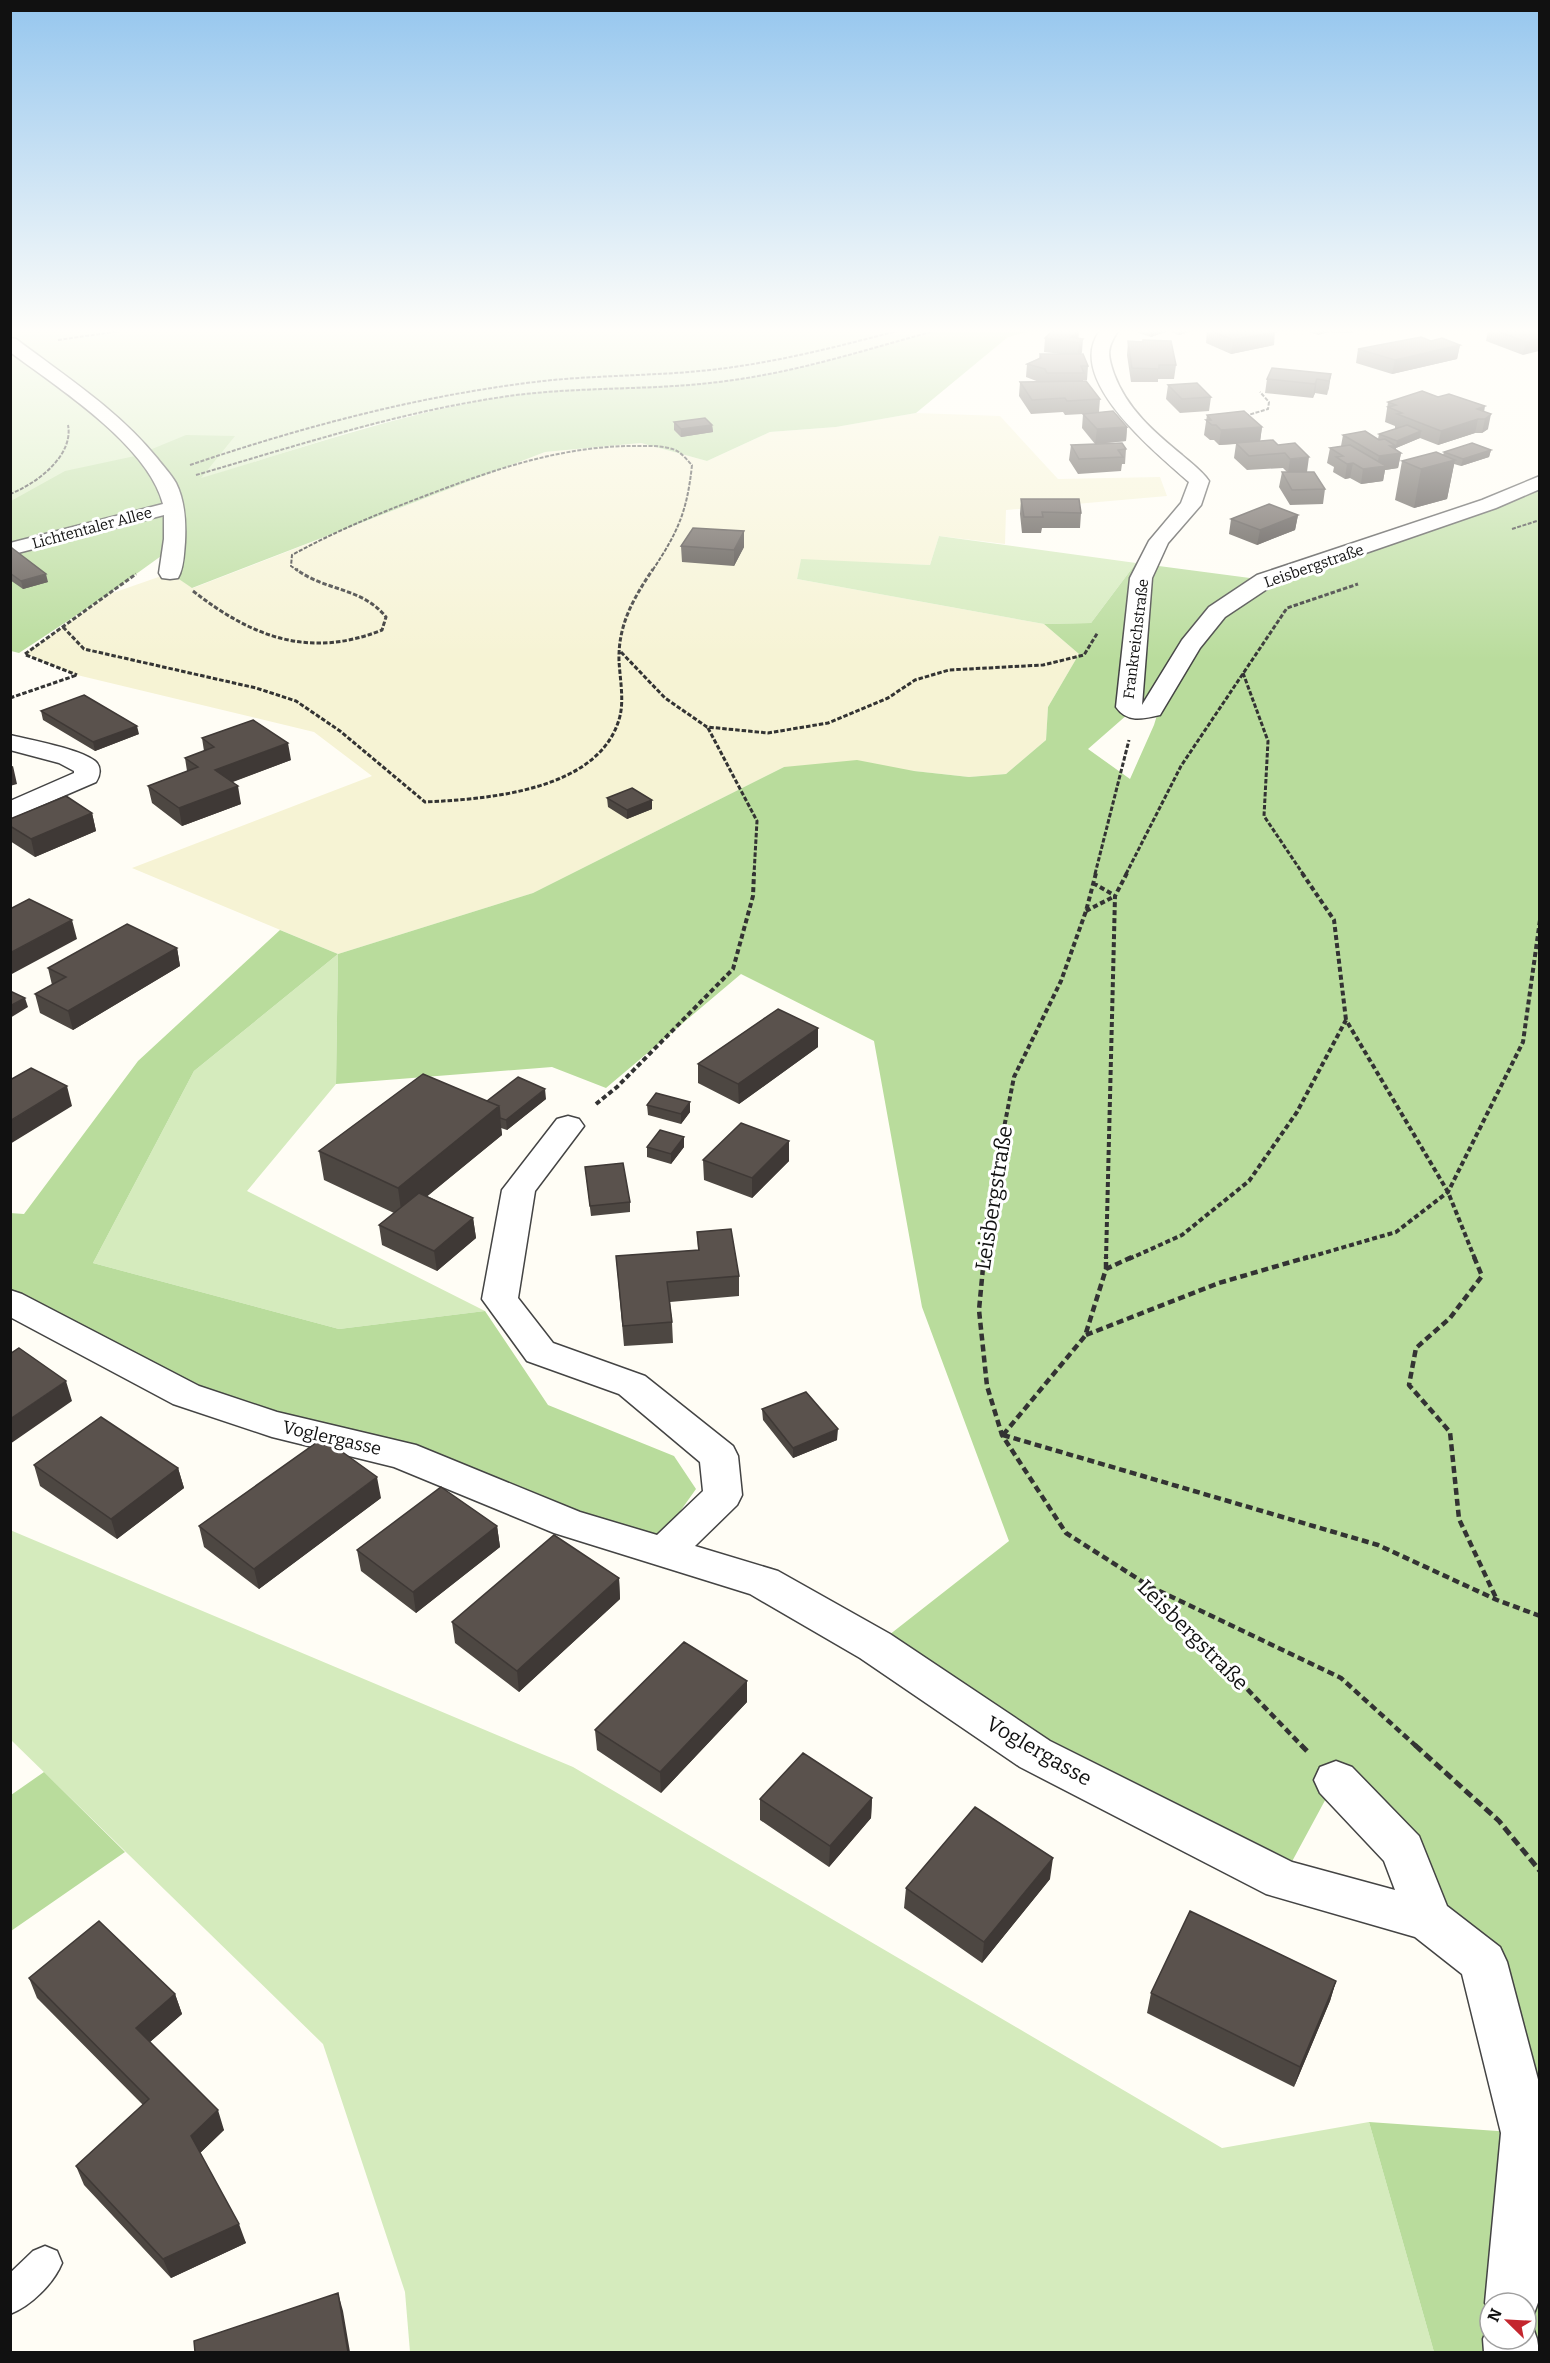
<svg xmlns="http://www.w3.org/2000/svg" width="1550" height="2363" font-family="Bitter,serif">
  <rect width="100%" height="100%" fill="#fffdf5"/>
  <path fill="#f6f3d4" d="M916 413 1000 416 1058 479 1160 477 1167 496 1006 510 1005 544 939 536 930 565 801 560 797 579 1044 624 1079 654 1048 707 1046 740 1006 774 969 777 914 771 784 767 533 893 338 954 132 868 372 776 314 732 77 675 25 654 107 595 170 573 193 588 545 452 641 443 707 461 770 432 836 427Z"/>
  <path fill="#d5ebbd" d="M11 331H934C866 349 797 371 726 381 632 394 535 387 442 408 349 428 259 463 168 488 116 503 63 515 11 528Z
    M939 536 1136 563 1091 623 1044 624 797 579 801 559 930 565Z
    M338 954 336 1084 247 1191 485 1311 339 1329 93 1263 194 1071Z
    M10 1530 573 1767 1222 2148 1369 2122 1434 2352H410L405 2292 323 2044 11 1740Z"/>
  <path fill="#b9dc9c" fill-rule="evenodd" d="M934 331H1033L1008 337 916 413 836 427 770 432 707 461 641 443 545 452 192 588 170 573 175 546 107 595 19 653 11 651V501L65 471 135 456 186 435 235 436 201 478C302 448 402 413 507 396 578 385 651 389 723 381 795 373 865 349 934 331Z
    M1539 482V2352H1434L1369 2122 1526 2133 1483 1963 1336 1780 1282 1880 875 1646 1009 1541 922 1307 874 1041 741 974 606 1088 552 1067 336 1084 338 954 194 1071 93 1263 339 1329 485 1311 548 1405 674 1456 696 1489 659 1541 186 1395 11 1301 10 1213 24 1214 138 1061 280 930 338 954 533 893 784 767 857 760 914 771 969 777 1006 774 1046 740 1048 707 1079 654 1044 624 1091 623 1136 563 1265 580ZM1166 686 1154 725 1130 779 1088 749 1128 714ZM1490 2303H1526V2339H1490Z
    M44 1772 125 1852 11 1931V1795Z"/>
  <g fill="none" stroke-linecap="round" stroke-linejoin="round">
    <defs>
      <path id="service" d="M45 2246 57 2251 62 2263C54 2283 31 2306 10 2314V2273L33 2251Z"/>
      <path id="minor" d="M1100 331H1118C1107 348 1107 354 1114 374 1127 409 1154 432 1182 455 1191 463 1202 471 1209 481L1201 505 1168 543 1152 578 1142 705 1182 640 1209 607 1257 575 1482 500 1540 476V489L1496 508 1273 585 1225 617 1200 648 1160 715C1143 719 1127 723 1116 707L1130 578 1149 541 1181 503 1189 482C1158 454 1063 379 1100 331Z
        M10 338 16 339C65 376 118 410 157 458 163 466 171 474 176 483 185 501 186 522 185 542 184 553 184 568 178 578L170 579 162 578 159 573 164 539V515L10 555V543L163 504C148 445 57 387 10 352Z
        M10 735C31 740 80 749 95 761 102 767 100 776 96 782L10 819V801L74 773V771L59 763 10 750Z
        M568 1116 579 1119 584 1126 535 1191 518 1298 553 1343 645 1376 733 1446 738 1456 742 1495 737 1505 695 1546 778 1571 890 1634 1050 1741 1292 1862 1395 1890 1384 1861 1320 1793 1314 1780 1320 1767 1336 1761 1352 1767 1419 1836 1447 1906 1500 1947 1507 1962 1540 2087V2297L1531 2322 1537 2339 1539 2352H1484L1483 2339 1490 2321V2339H1526V2303H1490V2315L1485 2303 1501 2133 1462 1974 1415 1937 1266 1894 1020 1767 860 1658 750 1594 554 1533 394 1467 272 1437 173 1404 10 1317V1290L22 1294 199 1386 277 1412 416 1445 580 1512 657 1535 703 1491 700 1462 619 1394 527 1361 482 1299 502 1190 557 1119Z"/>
    </defs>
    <use href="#service" stroke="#444" stroke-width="3"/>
    <use href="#minor" stroke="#444" stroke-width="3"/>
    <path stroke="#333" stroke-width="2" stroke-dasharray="4 1.5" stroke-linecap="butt" d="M58 340 120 331
      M1245 416 1268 409 1269 402 1260 392
      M190 465C305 426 422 395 543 381 598 375 655 376 710 370 774 363 836 347 897 331
      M196 475C299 445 402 411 509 396 581 386 654 391 726 381 797 372 865 350 934 331
      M10 494C36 484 74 456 68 425
      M1512 529 1540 520
      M298 571 291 566 292 555C334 532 377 514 422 497 490 471 559 446 634 446 646 446 663 445 675 450 682 453 687 460 692 465 687 512 678 532 652 571"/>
    <path stroke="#333" stroke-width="3" stroke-dasharray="4.5 2" stroke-linecap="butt" d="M193 591C252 637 309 659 382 630L386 617C362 587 324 591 296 569
      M63 627 84 649 256 688 296 701 340 731 425 802C488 799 601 791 620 716 624 699 620 679 619 661 618 625 633 599 653 569
      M621 652 665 698 707 727 768 733 828 723 888 698 915 680 949 670 1043 665 1084 655 1098 632
      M25 654 136 574
      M26 655 77 675
      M1243 673 1268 741 1264 816 1303 874
      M10 698 77 675
      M708 728 757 821 754 874
      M1095 874 1129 740
      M1126 874 1181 766 1287 608 1358 584"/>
    <path stroke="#333" stroke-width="4" stroke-dasharray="5 3" stroke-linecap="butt" d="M1302 873 1334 920 1346 1020
      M1093 883 1114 895
      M1086 911 1115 896
      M596 1104 617 1087 733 969 753 896 754 873
      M984 1259 988 1209 1014 1077 1061 981 1086 911 1096 873
      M1106 1259 1115 896 1127 873
      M1129 1259 1182 1235 1249 1181 1297 1112 1346 1020 1448 1192 1475 1259
      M1303 1259 1396 1232 1448 1192 1523 1042 1540 920"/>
    <path stroke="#333" stroke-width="4.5" stroke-dasharray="7 4" stroke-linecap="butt" d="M984 1257 979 1310 987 1386 1002 1435 1066 1533 1146 1584 1302 1746
      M1474 1257 1482 1276 1450 1318 1416 1348 1409 1385 1450 1432 1459 1519 1497 1600
      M1106 1269V1257
      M1086 1335 1219 1283 1308 1257
      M1003 1435 1085 1336 1106 1269 1132 1257
      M1003 1435 1378 1545 1497 1600 1540 1616
      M1149 1586 1341 1678 1416 1746"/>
    <path stroke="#333" stroke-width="5" stroke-dasharray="9 4.5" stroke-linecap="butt" d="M1301 1745 1307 1751
      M1415 1745 1499 1821 1540 1871"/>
    <use href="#service" fill="#fff" fill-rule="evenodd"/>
    <use href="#minor" fill="#fff" fill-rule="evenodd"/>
  </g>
  <path fill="#4d4742" d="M1052 331H1079L1078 338 1082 352 1081 354 1088 366 1087 380H1083V381L1100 399 1099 412 1127 427 1126 441 1095 444 1082 428 1083 414 1065 415 1063 412 1031 414 1019 396 1020 382H1039L1026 377 1027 364 1039 358 1040 354H1061L1044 352 1045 338Z
    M1133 331H1192L1179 335 1168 331 1151 337Z
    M1207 331H1274V345L1231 354 1206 343Z
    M1307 331H1359L1348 333 1330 332 1318 335Z
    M1488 331H1539L1523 355 1486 341Z
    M1128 341 1176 365 1174 379H1158V382H1131L1127 355Z
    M1431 341 1460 345 1457 359 1392 374 1356 363 1358 349Z
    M1331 374 1327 395 1315 393 1313 398 1265 393 1267 379Z
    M1168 385 1211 397 1209 411 1180 413 1166 399Z
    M1388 402 1484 412 1488 429 1482 433H1475L1438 445 1420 438 1396 448 1395 450 1401 453 1398 468 1385 470 1383 481 1361 484 1350 478 1345 479 1333 472 1334 467 1327 463 1330 448 1341 446 1343 435 1378 439 1379 434 1396 429 1395 428V426L1385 422Z
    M1207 415 1262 427 1260 441 1273 440 1325 489 1323 504 1290 505 1279 487 1282 472H1287L1283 468 1247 470 1234 458 1236 444 1219 445 1214 440H1210L1204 435Z
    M674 422 712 425 713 432 681 437 674 430Z
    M1071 445 1126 449 1125 464H1122L1121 471 1078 474 1069 460Z
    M1491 450 1489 457 1461 466 1454 464 1447 499 1414 508 1395 500 1402 461 1443 455 1444 452Z
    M1021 499 1081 513 1080 528H1042L1041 533H1022L1020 514Z
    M1298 515 1295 530 1257 545 1229 534 1231 519Z
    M681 546 744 547 734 566 682 562Z
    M10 549 48 582 23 589 10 580Z
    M41 711 139 734 95 751 43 720Z
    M202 738 291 760 233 782 241 804 182 826 152 803 148 786 187 771 185 758 204 751Z
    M607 798 652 800V809L627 819 608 807Z
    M92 813 96 831 35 857 10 841V819Z
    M177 948 180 966 73 1030 40 1013 35 994 52 985 48 968Z
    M818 1047 739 1104 698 1083V1064Z
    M546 1099 507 1130 501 1128 502 1135 427 1196 473 1218 476 1238 437 1271 382 1245 379 1225 394 1213 324 1180 319 1151 487 1101Z
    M647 1105 690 1112 681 1124 648 1115Z
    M684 1137V1147L671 1164 647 1157V1147Z
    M789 1141V1161L752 1198 704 1180 703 1160Z
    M585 1167 630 1202V1212L591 1216Z
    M697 1232 739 1276V1296L670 1302 672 1322 673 1343 624 1346 616 1256 698 1250Z
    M762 1409 837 1440 793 1458 763 1420Z
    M34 1465 178 1468 184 1488 117 1539 40 1486Z
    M381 1498 259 1589 204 1547 199 1526Z
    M497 1526 500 1547 416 1613 361 1571 357 1550Z
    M619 1578 620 1599 519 1692 455 1643 452 1622Z
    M747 1702 661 1793 597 1750 595 1730Z
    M872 1798 871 1818 829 1867 760 1820V1799Z
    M1050 1879 982 1963 904 1908 906 1888Z
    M29 1978 175 1994 182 2014 150 2042 224 2130 200 2153 246 2243 171 2278 84 2185 76 2166 143 2105 37 1998Z
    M1336 1981 1330 2001 1294 2087 1147 2013 1151 1993Z"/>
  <path fill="#3f3936" d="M1077 331H1079L1078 342 1071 337Z
    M1152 331H1168L1151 337Z
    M1180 331H1192L1179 335Z
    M1318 331H1330L1318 335Z
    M1349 331H1359L1348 333Z
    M1275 332 1274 345 1231 354 1233 340Z
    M1083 339 1082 352 1078 356 1079 343Z
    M1539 339V351L1523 355 1526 342Z
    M1460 345 1457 359 1392 374 1395 360Z
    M1331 374 1329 388 1327 395 1329 381Z
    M1317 379 1315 393 1313 398 1315 384Z
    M1485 406 1483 419H1478L1475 433 1438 445 1441 431 1477 409Z
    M1491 414 1488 429 1482 433 1485 419Z
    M712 425 713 432 681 437V429Z
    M1127 427 1126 441 1095 444 1097 429Z
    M1262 427 1260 442 1219 445 1221 430Z
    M1421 431 1420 438 1396 448 1395 454 1401 453 1398 468 1385 470 1383 481 1361 484 1363 469 1377 467 1379 456 1390 446H1396L1397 441Z
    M1491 450 1489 457 1461 466 1463 459Z
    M1309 457 1307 472 1288 473 1290 459Z
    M1455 460 1447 499 1414 508 1421 469Z
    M1353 463 1350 478 1345 479 1347 464Z
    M1298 515 1295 530 1257 545 1260 530Z
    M744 531V547L734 566V550Z
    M46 574 48 582 23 589 21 581Z
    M137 726 139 734 95 751 93 742Z
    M288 743 291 760 218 787 215 770Z
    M13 766 17 784 10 786V767Z
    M238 786 241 804 182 826 179 808Z
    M652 800V809L627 819V810Z
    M92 813 96 831 35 857 31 839Z
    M72 920 77 939 10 975V953Z
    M177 948 180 966 73 1030 68 1011Z
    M25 998 28 1007 10 1018V1006Z
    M818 1028V1047L739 1104 738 1084Z
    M67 1086 72 1106 10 1144V1121Z
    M545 1089 546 1099 507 1130 506 1120Z
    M690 1102V1112L681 1124V1114Z
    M499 1106 502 1135 402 1217 398 1188Z
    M684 1137V1147L671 1164V1154Z
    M789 1141V1161L752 1198V1178Z
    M473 1218 476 1238 437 1271 434 1251Z
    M66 1381 72 1401 10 1444V1419Z
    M838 1429 837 1440 793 1458V1448Z
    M178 1468 184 1488 117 1539 111 1519Z
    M377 1477 381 1498 259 1589 254 1569Z
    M497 1526 500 1547 416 1613 413 1592Z
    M619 1578 620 1599 519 1692 517 1671Z
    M747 1681V1702L661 1793 660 1772Z
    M872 1798 871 1818 829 1867 830 1846Z
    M1053 1858 1050 1879 982 1963 984 1942Z
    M1336 1981 1330 2001 1294 2087 1300 2067Z
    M175 1994 182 2014 143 2048 136 2028Z
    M218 2110 224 2130 197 2156 191 2136Z
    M239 2224 246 2243 171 2278 163 2259Z
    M338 2293 343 2311 350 2352H348Z"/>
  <path fill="#5a524d" stroke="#3f3936" stroke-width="1.5" d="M1052 331H1077L1071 337 1083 339 1079 343 1045 338Z
    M1211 331H1274L1275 332 1233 340Z
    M1497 331H1539V339L1526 342Z
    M1421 337 1431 341 1442 338 1460 345 1395 360 1358 349Z
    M1143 340 1171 341 1176 365H1159V369L1132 368 1128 341 1143 342Z
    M1040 354H1083L1088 366H1081L1084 373H1047L1045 369 1027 364 1041 358Z
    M1272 368 1331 374 1329 381 1317 379 1315 384 1267 379Z
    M1086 381 1100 399 1067 401 1065 398 1032 400 1020 382Z
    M1197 383 1211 397 1182 399 1168 385Z
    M1422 391 1438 397 1449 394 1485 406 1477 409 1491 414 1485 419H1478L1441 431 1397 414 1402 413 1388 407 1396 405 1388 402Z
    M1113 411 1127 427 1097 429 1083 414Z
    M1244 411 1262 427 1221 430 1216 425H1212L1206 420H1211L1207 415Z
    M705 418 712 425 681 429 674 422Z
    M1407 425 1421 431 1397 441 1379 434Z
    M1365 431 1379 440 1385 439 1396 446H1390L1401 453 1379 456 1343 435Z
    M1273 440 1278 445 1295 443 1309 457 1290 459 1285 453 1249 456 1236 443Z
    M1122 443 1126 449 1118 450 1123 457 1079 459 1071 445Z
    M1472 443 1491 450 1463 459 1444 452Z
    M1350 445 1386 466 1363 469 1353 463 1347 464 1336 457 1343 456 1330 448Z
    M1436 452 1455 460 1421 469 1402 461Z
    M1282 472H1314L1325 489 1292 490Z
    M1021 499H1079L1081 513 1042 512 1043 517H1024Z
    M1269 504 1298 515 1260 530 1231 519Z
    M693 528 744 531 734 550 681 546Z
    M12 548 46 574 21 581 10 573V549Z
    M84 695 137 726 93 742 41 711Z
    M253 720 288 743 215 770 238 786 179 808 148 786 198 767 185 758 214 747 202 738Z
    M632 788 652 800 627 810 607 798Z
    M66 796 92 813 31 839 10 826V819Z
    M29 899 72 920 10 953V909Z
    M127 924 177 948 68 1011 35 994 66 977 48 968Z
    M10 991 25 998 10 1006Z
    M778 1009 818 1028 738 1084 698 1064Z
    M31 1068 67 1086 10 1121V1080Z
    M423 1074 499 1106 398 1188 319 1151Z
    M518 1077 545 1089 506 1120 500 1118 499 1106 487 1101Z
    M656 1093 690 1102 681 1114 647 1105Z
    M741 1123 789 1141 752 1178 703 1160Z
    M660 1130 684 1137 671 1154 647 1147Z
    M623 1163 630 1202 590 1206 585 1167Z
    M419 1193 473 1218 434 1251 379 1225Z
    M731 1229 739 1276 667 1282 672 1322 623 1326 616 1256 699 1250 697 1232Z
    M19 1348 66 1381 10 1419V1354Z
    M806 1392 838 1429 793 1448 762 1409Z
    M101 1417 178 1468 111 1519 34 1465Z
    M323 1438 377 1477 254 1569 199 1526Z
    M441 1487 497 1526 413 1592 357 1550Z
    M554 1535 619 1578 517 1671 452 1622Z
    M684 1642 747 1681 660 1772 595 1730Z
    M803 1753 872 1798 830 1846 760 1799Z
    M975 1807 1053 1858 984 1942 906 1888Z
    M1190 1911 1336 1981 1300 2067 1151 1993Z
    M99 1921 175 1994 136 2028 218 2110 191 2136 239 2224 163 2259 76 2166 149 2099 29 1978Z
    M338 2293 348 2352H195L194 2341Z"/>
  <linearGradient id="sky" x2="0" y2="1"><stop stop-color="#95c6ee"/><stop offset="0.5" stop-color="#fffefa"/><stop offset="1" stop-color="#fffefa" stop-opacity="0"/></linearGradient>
  <rect width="1550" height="662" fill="url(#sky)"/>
  <g text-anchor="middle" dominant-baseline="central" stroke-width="6" stroke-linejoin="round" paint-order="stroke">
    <g font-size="15" fill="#111" stroke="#fff">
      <text transform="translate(92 528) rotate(-15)">Lichtentaler Allee</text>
      <text transform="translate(1314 566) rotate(-19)">Leisbergstraße</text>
      <text transform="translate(1136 639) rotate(-83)">Frankreichstraße</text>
    </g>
    <g font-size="18" fill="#111" stroke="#fff">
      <text transform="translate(332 1438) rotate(13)">Voglergasse</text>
    </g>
    <g font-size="21" fill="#111" stroke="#fff">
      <text transform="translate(994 1198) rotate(-81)">Leisbergstraße</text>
      <text transform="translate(1193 1635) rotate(45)">Leisbergstraße</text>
      <text transform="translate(1039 1751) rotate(30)">Voglergasse</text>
    </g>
  </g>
  <rect width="1550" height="2363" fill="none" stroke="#111111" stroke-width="24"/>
  <g transform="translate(1508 2321) rotate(294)"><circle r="28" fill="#ffffff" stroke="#a0a0a0" stroke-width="1.5"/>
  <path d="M0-4.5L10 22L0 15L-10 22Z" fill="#c4262e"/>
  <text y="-9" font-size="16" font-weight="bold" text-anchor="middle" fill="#111111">N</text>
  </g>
</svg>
